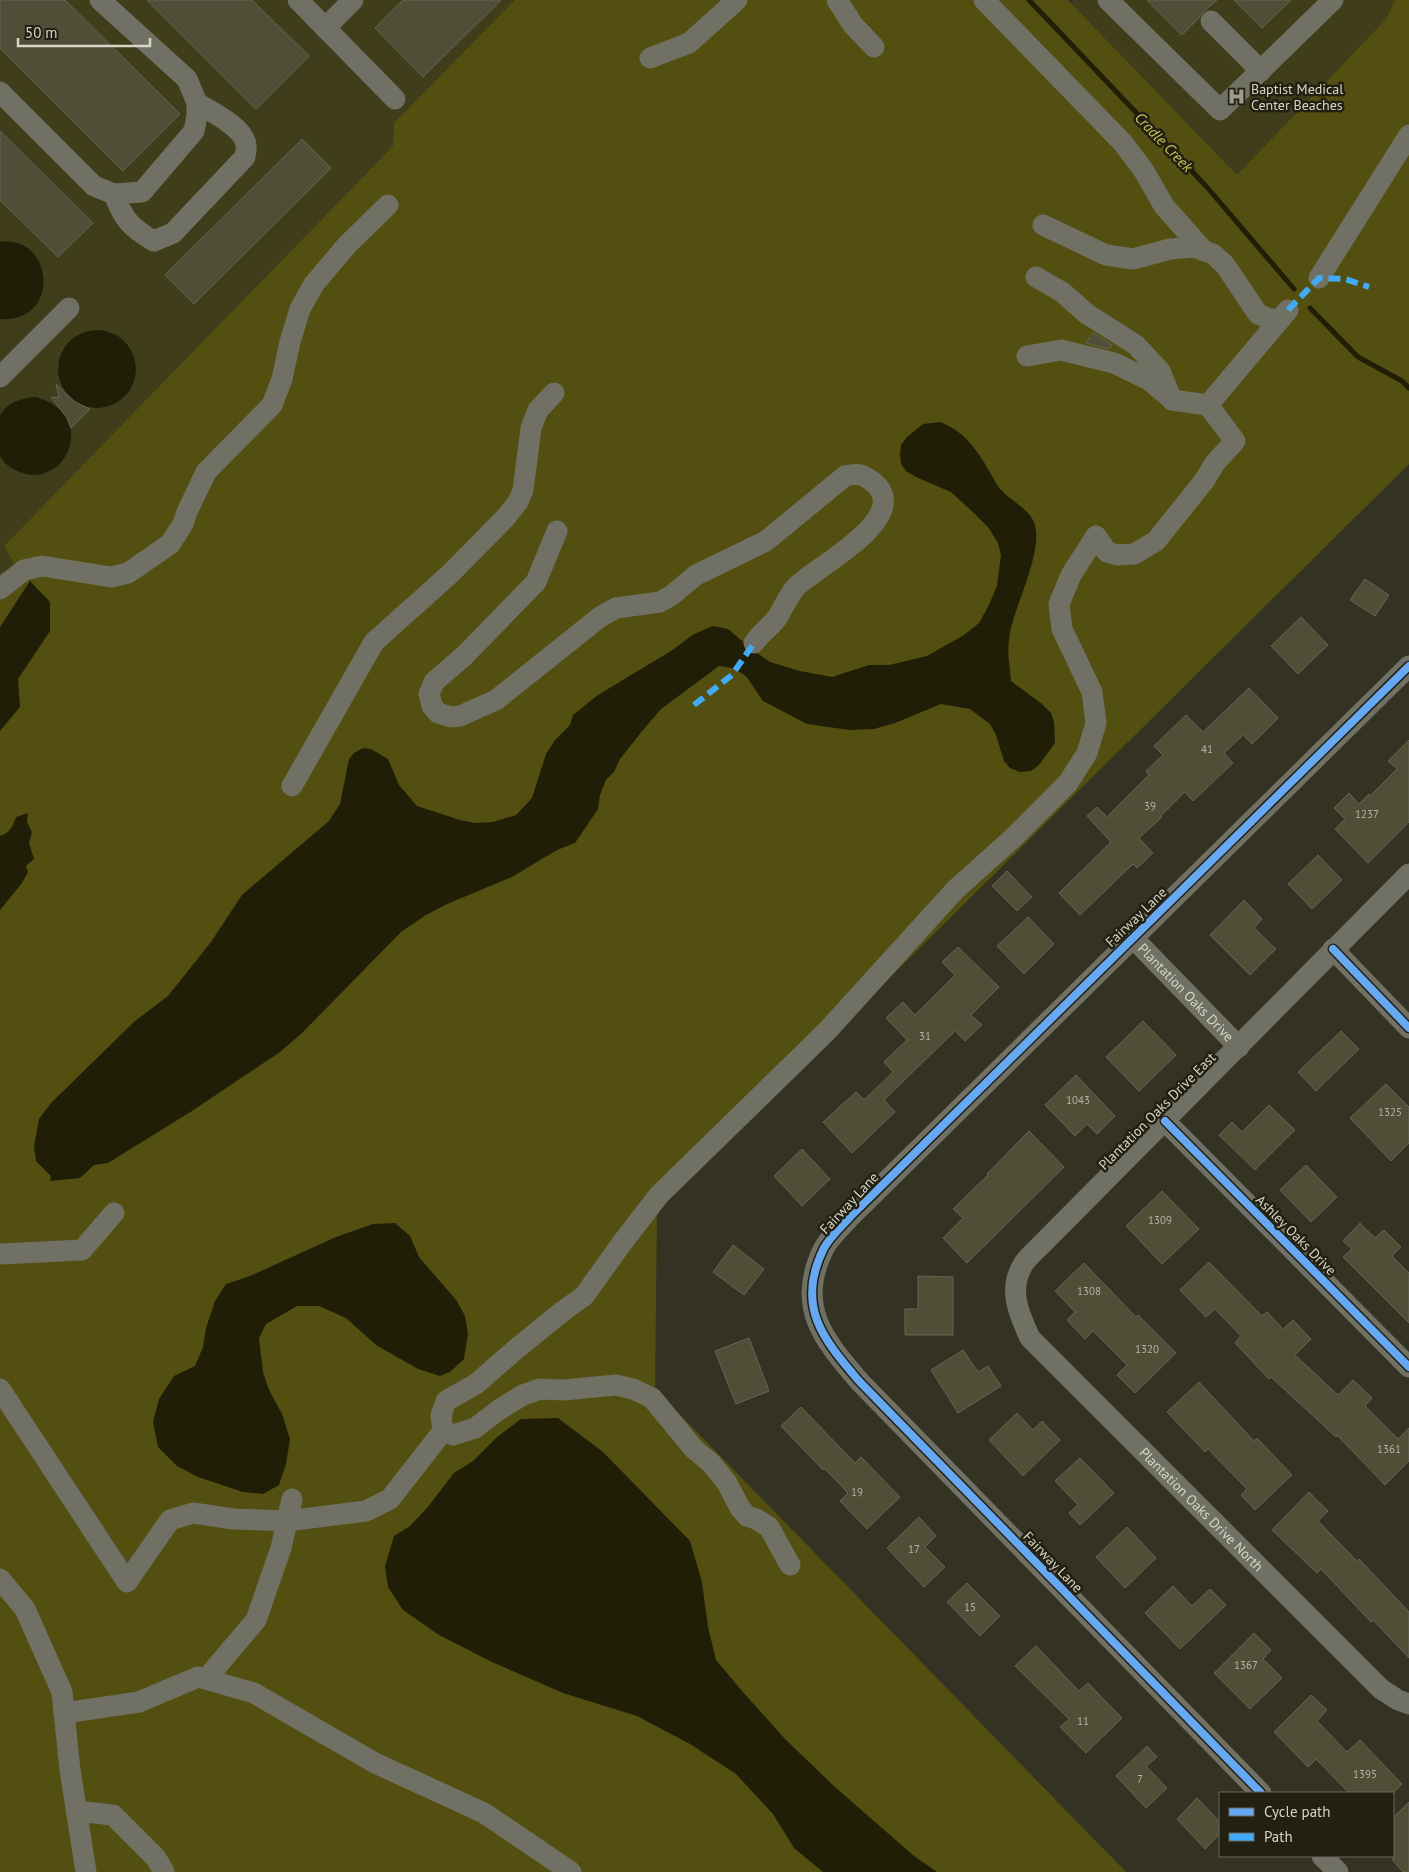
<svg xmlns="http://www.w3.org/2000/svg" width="1409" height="1872" font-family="'PT Sans',sans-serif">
  <rect width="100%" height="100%" fill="#343323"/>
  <path fill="#3f3d1a" d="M0 0H535L4 546 15 567 0 581Z
    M1073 0H1395L1386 19 1237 175 1073 5Z"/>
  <path fill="#534f10" d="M515 0H1068L1237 175 1386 19 1395 0H1409V464L657 1208 655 1389 1126 1872H0V581L15 566 4 546 393 146 394 123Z"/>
  <path fill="#201e07" d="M0 242C55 235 61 324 0 319Z
    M58 369a39 39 0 1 1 78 0a39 39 0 1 1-78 0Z
    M36 397C101 415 65 493 17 471 10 468 4 463 0 456V415C8 402 22 398 36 397Z
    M940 422C968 432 982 458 996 483 1004 498 1025 505 1033 520 1047 547 1012 609 1009 639 1007 652 1010 667 1011 681L1042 704 1051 713 1054 722 1055 743 1039 765 1031 771 1020 772 1010 768 1004 761 996 735 990 724 970 709 941 704 895 723 874 729 850 730 807 724 763 701 746 676 732 668 719 666 661 709 643 730 620 759 614 772 606 780 600 795 598 809 575 843 557 850 512 877 447 904 426 915 401 932 303 1032 280 1052 192 1111 108 1163 94 1165 80 1178 50 1181 51 1176 36 1161 34 1147 39 1119 51 1103 135 1021 168 996 211 942 242 895 329 821 340 804 349 759 354 753 363 748 371 749 388 759 399 785 417 806 460 820 475 823 493 822 516 815 532 798 546 754 555 740 570 725 573 715 598 695 671 651 694 634 713 626 728 629 754 651 770 662 800 671 832 677 869 665H889L927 656 964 635 979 623 989 605 997 586 1001 555 998 543 988 527 976 515 951 492 916 477 906 471 901 464 900 455 901 445 907 437 923 424Z
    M30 581 50 602V631L18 679 20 707 0 731V627Z
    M28 813 27 822 32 832 29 843 34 859 26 866 28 872 22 883 0 910V836C10 833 13 826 16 817Z
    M395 1223 410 1236 419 1257 457 1301 465 1316 468 1334 464 1359 450 1372 440 1376 418 1369 376 1345 346 1318 319 1306H297L266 1324 259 1338 263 1372 269 1390 282 1414 290 1439 286 1464 279 1485 263 1494 243 1492 198 1477 177 1466 158 1447 153 1422 159 1399 174 1376 195 1366 203 1347 206 1328 215 1301 226 1284 250 1276 336 1237 373 1224Z
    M558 1418 603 1452 690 1541 702 1582 708 1627 716 1660 742 1691 786 1740 835 1787 914 1856 937 1872H823L794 1848 773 1814 736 1774 690 1744 637 1716 563 1693 492 1662 439 1635 403 1610 388 1587 385 1566 394 1536 410 1526 427 1508 454 1473 473 1461 496 1438 521 1419Z"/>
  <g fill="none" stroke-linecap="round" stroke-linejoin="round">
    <path stroke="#201e07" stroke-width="5" d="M1029 0 1206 186 1294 289
      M1310 308 1358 357 1402 381 1409 388"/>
  </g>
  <path fill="#504e37" stroke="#656457" d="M0 0H65L180 114 123 171 0 48Z
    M147 0H252L309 56 256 109Z
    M403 0H501L423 77 375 28Z
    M1147 0H1217L1202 13 1199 18 1182 35Z
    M1234 0H1291L1262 28Z
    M0 131 93 223 58 257 0 200Z
    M302 139 331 168 194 304 165 275Z
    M1093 333 1112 345 1109 349 1086 343Z
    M56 384 75 402 90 409 71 428 67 418 51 397 59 398Z
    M1365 579 1389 595 1375 616 1350 600Z
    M1301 617 1328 645 1298 674 1271 646Z
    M1249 688 1278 718 1252 744 1243 735 1224 753 1233 763 1193 801 1185 792 1161 816 1162 817 1139 838 1153 853 1137 868 1133 864 1080 915 1059 893 1111 842 1087 816 1097 807 1107 817 1149 775 1146 771 1163 755 1154 746 1186 715 1203 732Z
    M1409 740V822L1368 863 1335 829 1345 819 1334 808 1349 793 1359 804 1369 794 1370 796 1397 769 1388 761Z
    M1318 855 1342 880 1312 909 1288 884Z
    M1007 871 1032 897 1017 911 992 886Z
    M1244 900 1262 919 1254 928 1276 949 1250 975 1210 935Z
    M1028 917 1054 944 1024 974 997 946Z
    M958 947 999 987 971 1015 982 1025 965 1041 955 1031 884 1100 895 1112 852 1153 823 1122 856 1092 864 1100 893 1072 884 1062 907 1040 886 1018 903 1002 915 1015 955 975 942 962Z
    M1143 1021 1176 1055 1139 1091 1106 1057Z
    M1341 1031 1359 1049 1316 1091 1298 1072Z
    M1076 1075 1115 1116 1097 1134 1087 1124 1075 1136 1045 1105Z
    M1386 1084 1409 1107V1143L1391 1161 1350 1118Z
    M1269 1105 1295 1130 1255 1170 1219 1135 1232 1122 1242 1132Z
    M1029 1131 1064 1167 967 1263 943 1238 963 1218 953 1209 988 1175 987 1174Z
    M802 1149 830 1179 802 1206 774 1176Z
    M1306 1165 1337 1197 1311 1222 1280 1190Z
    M1162 1191 1199 1229 1162 1264 1126 1226Z
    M1360 1223 1375 1238 1384 1230 1401 1247 1392 1256 1409 1273V1323L1343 1257 1352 1249 1343 1241Z
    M733 1245 764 1269 744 1295 713 1272Z
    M1209 1262 1262 1316 1267 1312 1283 1329 1293 1320 1311 1339 1295 1355 1338 1395 1353 1380 1372 1398 1365 1406 1398 1439 1409 1428V1461L1385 1485 1337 1435 1336 1437 1271 1377 1269 1379 1235 1343 1241 1336 1215 1309 1206 1317 1180 1290Z
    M1084 1263 1136 1317 1138 1315 1176 1353 1135 1393 1117 1375 1127 1365 1093 1331 1085 1339 1067 1320 1075 1312 1055 1291Z
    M918 1276 953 1277V1335H905V1309H918Z
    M749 1338 769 1391 736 1404 715 1351Z
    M963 1350 978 1372 988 1366 1001 1386 958 1413 931 1370Z
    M1199 1382 1254 1441 1257 1438 1292 1475 1255 1510 1241 1495 1247 1489 1208 1449 1205 1452 1167 1412Z
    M801 1407 855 1463 861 1457 900 1497 867 1529 840 1501 848 1493 824 1468 823 1470 781 1426Z
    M1017 1413 1033 1430 1042 1421 1060 1440 1023 1476 989 1440Z
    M1080 1458 1114 1493 1080 1525 1069 1513 1078 1505 1055 1481Z
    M1309 1492 1328 1511 1318 1521 1357 1561 1359 1559 1409 1612V1658L1373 1620 1371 1622 1321 1569 1317 1573 1272 1530Z
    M919 1517 936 1536 925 1547 945 1567 924 1587 887 1548Z
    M1127 1527 1156 1558 1125 1588 1096 1557Z
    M967 1583 1000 1616 980 1636 947 1602Z
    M1173 1586 1192 1606 1210 1589 1226 1605 1180 1649 1145 1613Z
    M1254 1633 1271 1650 1263 1659 1282 1678 1250 1709 1214 1673Z
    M1036 1646 1079 1691 1088 1683 1122 1718 1086 1753 1060 1727 1069 1719 1015 1666Z
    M1311 1695 1327 1710 1317 1721 1347 1752 1360 1740 1402 1784 1393 1793H1349L1316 1759 1308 1767 1274 1732Z
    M1147 1746 1157 1757 1146 1766 1167 1788 1146 1808 1116 1776Z
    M1197 1798 1220 1822V1834L1205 1849 1177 1819Z
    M1409 1802V1872H1403L1393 1861V1818Z"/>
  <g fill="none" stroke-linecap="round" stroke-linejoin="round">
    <g stroke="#707064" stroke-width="21">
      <path d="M298 0 395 99"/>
      <path d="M837 0 853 25 874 47"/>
      <path d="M984 0 1123 143 1144 171 1164 206 1203 250"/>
      <path d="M1108 0 1220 110 1333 0"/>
      <path d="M1211 21 1261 71"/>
      <path d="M325 28 353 0"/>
      <path d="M650 58 689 43 737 0"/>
      <path d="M0 92 94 186 114 194 142 192 194 131 197 116V103L187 79 100 0"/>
      <path d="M114 194C123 219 131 228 154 241L173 233 245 157C245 154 247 149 246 145 244 127 212 112 197 103"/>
      <path d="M1043 225 1106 255 1133 259 1170 249 1194 247 1213 254 1225 265 1258 314 1269 319H1278"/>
      <path d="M1036 277 1062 292 1087 314 1136 345 1160 371 1172 400 1208 405"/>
      <path d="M1319 278 1409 135"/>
      <path d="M1027 356 1061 350 1114 363 1149 380 1168 396"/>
      <path d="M0 377 69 308"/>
      <path d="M557 531 536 582 465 655 434 682 429 694 432 706 438 713 451 717 460 716 496 700 600 617 616 608 660 602 672 595 696 575 766 541 845 476C857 473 863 474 873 482 916 517 813 568 795 588 788 597 783 608 777 618 770 627 760 634 754 643"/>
      <path d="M0 589 24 570 42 566 111 577 128 573 170 544 183 524 187 512 206 472 272 405 282 379 290 342 300 309 314 284 347 245 388 205"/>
      <path d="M292 786 374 642 450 574 506 517 518 502 523 490 531 428 538 410 554 393"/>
      <path id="s1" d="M1409 874 1043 1243C1037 1249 1029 1256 1024 1263 1007 1289 1019 1314 1030 1338L1381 1689 1398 1700 1409 1704"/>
      <path id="s2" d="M1133 938 1239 1047"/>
      <path d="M1333 949 1409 1028"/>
      <path d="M1165 1121 1409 1367"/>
      <path d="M0 1254 82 1250 114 1213"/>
      <path d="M0 1389 127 1582 170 1520 193 1513 233 1519 287 1521 366 1511 390 1499 443 1431 441 1415 446 1401 476 1384 515 1350 563 1311 584 1296 622 1243 659 1195 827 1031 956 889 1013 838 1068 783 1087 753 1096 723 1092 692 1062 629 1059 604 1071 575 1096 536 1107 552 1118 555 1134 554 1156 541 1204 481 1215 463 1235 441 1208 405 1288 310"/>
      <path d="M443 1431 453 1435 475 1428 500 1409 523 1395 540 1389 564 1390 616 1385 633 1389 652 1398 694 1449 711 1463 727 1483 740 1508 747 1516 756 1519 769 1527 790 1565"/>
      <path d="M0 1579 25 1609 62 1692 70 1770 86 1872"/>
      <path d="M206 1679 256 1620 281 1548 292 1499"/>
      <path d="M64 1713 139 1702 198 1677 254 1693 375 1763 484 1813 571 1872"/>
      <path d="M1261 1793 859 1381C823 1339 795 1306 824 1248 830 1237 842 1226 851 1216L1409 666"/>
      <path d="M76 1811 113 1815 156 1858 164 1872"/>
      <path d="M1322 1856 1338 1872"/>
    </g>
    <path stroke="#42abf6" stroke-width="6" stroke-dasharray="12 6" stroke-linecap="butt" d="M1288 310 1319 278 1345 279 1369 287
      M694 705 732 675 754 643"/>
    <defs>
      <path id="cycleway" d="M1333 949 1409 1028
        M1165 1121 1409 1367
        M1261 1793 859 1381C823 1339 795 1306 824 1248 830 1237 842 1226 851 1216L1409 666"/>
    </defs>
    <use href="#cycleway" stroke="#212013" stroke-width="11"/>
    <use href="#cycleway" stroke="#66a8f1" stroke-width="8"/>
  </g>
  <defs>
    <symbol id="hospital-bare" viewBox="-9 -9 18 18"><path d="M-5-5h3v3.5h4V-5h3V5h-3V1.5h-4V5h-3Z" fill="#9e9d8c" stroke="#212013" stroke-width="2.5" paint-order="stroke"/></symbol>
  </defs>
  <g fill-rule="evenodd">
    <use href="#hospital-bare" x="1224" y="84" width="25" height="25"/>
  </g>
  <g text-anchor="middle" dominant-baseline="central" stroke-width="5" stroke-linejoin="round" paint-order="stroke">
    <g font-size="11" fill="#b5b4a2">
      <text x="1207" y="749">41</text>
      <text x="1150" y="806">39</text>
      <text x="1367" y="814">1237</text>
      <text x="925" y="1036">31</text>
      <text x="1078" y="1100">1043</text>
      <text x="1390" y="1112">1325</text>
      <text x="1160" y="1220">1309</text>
      <text x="1089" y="1291">1308</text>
      <text x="1147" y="1349">1320</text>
      <text x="1389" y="1449">1361</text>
      <text x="857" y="1492">19</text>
      <text x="914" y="1549">17</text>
      <text x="970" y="1607">15</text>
      <text x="1246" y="1665">1367</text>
      <text x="1083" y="1721">11</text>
      <text x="1365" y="1774">1395</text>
      <text x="1140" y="1779">7</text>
    </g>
    <g font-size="14" fill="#d7d6c5" stroke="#212013" text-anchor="start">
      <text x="1251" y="89">Baptist Medical<tspan x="1251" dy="16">Center Beaches</tspan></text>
    </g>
    <g font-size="14" fill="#d7d6c5" stroke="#212013">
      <text transform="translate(1136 917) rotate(-44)">Fairway Lane</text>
      <text stroke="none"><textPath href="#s2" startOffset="76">Plantation Oaks Drive</textPath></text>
      <text transform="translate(1157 1111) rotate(-45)">Plantation Oaks Drive East</text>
      <text transform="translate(849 1203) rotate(-47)">Fairway Lane</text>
      <text transform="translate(1296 1235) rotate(45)">Ashley Oaks Drive</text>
      <text stroke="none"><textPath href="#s1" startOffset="869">Plantation Oaks Drive North</textPath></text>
      <text transform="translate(1053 1562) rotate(46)">Fairway Lane</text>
    </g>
    <g font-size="15" font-style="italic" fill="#ccc459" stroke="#212013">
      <text transform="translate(1164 142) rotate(46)">Cradle Creek</text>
    </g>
  </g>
  <rect x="1219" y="1792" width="175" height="65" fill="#212013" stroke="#6a695a"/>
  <rect x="1229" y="1808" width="25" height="8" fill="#66a8f1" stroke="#6a695a"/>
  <text x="1264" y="1817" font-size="15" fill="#d7d6c5">Cycle path</text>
  <rect x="1229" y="1833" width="25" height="8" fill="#42abf6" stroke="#6a695a"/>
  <text x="1264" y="1842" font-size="15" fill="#d7d6c5">Path</text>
  <path d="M18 38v8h132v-8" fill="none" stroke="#d7d6c5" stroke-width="2.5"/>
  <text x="25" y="38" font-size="15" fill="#d7d6c5" stroke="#212013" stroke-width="4" paint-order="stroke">50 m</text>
</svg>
